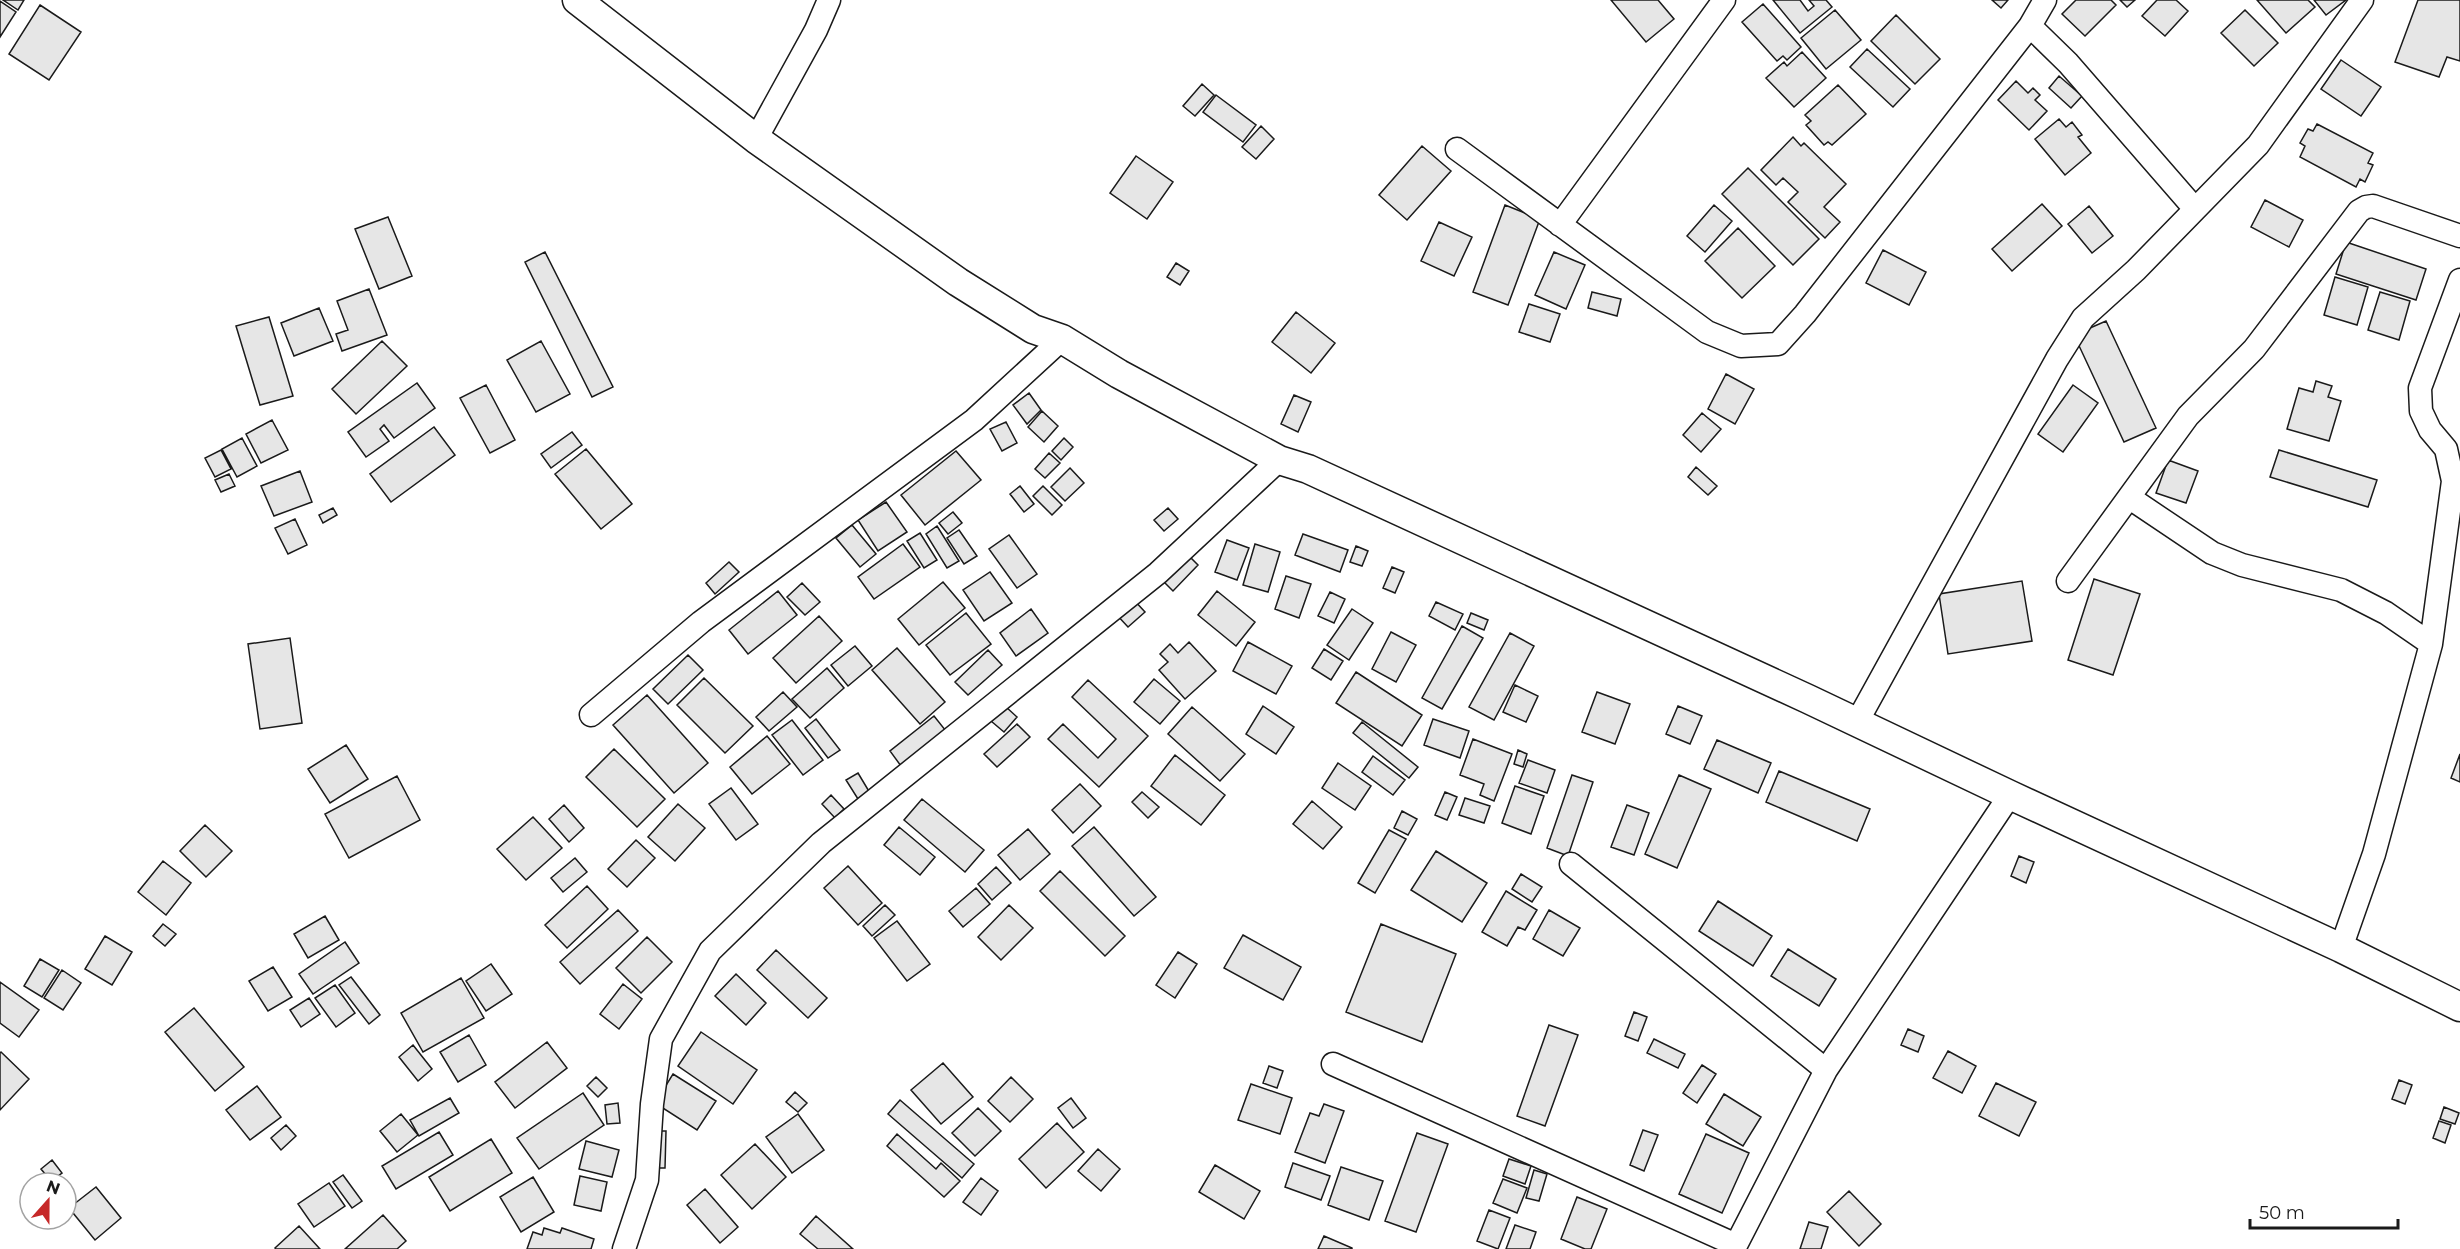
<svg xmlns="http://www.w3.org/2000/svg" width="2460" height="1249" font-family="Montserrat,sans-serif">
  <rect width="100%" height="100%" fill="#fff"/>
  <path fill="#e6e6e6" stroke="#1a1a1a" stroke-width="1.5" d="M3 0H24L18 10Z
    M1611 0H1658L1674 19 1646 42Z
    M1773 0H1800L1808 11 1814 6 1809 0H1826L1832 7 1800 33Z
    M1992 0H2008L2001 8Z
    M2076 0H2111L2116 5 2085 36 2062 14Z
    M2120 0H2135L2127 7Z
    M2157 0H2176L2188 11 2165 36 2142 16Z
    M2257 0H2308L2315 7 2286 33Z
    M2314 0H2346L2326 15Z
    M2418 0H2460V61L2447 57 2439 77 2395 62Z
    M0 1 16 12 0 37Z
    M1763 4 1801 47 1787 60 1783 56 1777 61 1742 22Z
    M40 5 81 32 49 80 9 54Z
    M1835 10 1861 40 1826 69 1801 38Z
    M2245 10 2278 43 2254 66 2221 33Z
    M1896 15 1940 59 1915 84 1871 41Z
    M1867 49 1910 89 1893 107 1850 67Z
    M1802 52 1826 78 1794 107 1766 78 1784 62 1787 66Z
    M2341 60 2381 87 2361 116 2321 89Z
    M2059 76 2082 96 2071 108 2049 88Z
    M2016 81 2028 93 2033 88 2040 95 2035 100 2047 111 2029 130 1998 100Z
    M1202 84 1214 95 1195 116 1183 106Z
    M1838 85 1866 114 1832 145 1828 142 1824 145 1806 125 1811 121 1805 115Z
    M1216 95 1256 125 1243 142 1203 112Z
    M2059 119 2066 127 2072 122 2082 135 2078 137 2091 153 2065 175 2035 139Z
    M2317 124 2373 153 2368 163 2373 165 2365 182 2360 179 2356 187 2300 157 2305 146 2300 143 2308 129 2313 131Z
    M1261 126 1274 139 1256 159 1242 147Z
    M1793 137 1801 146 1804 143 1846 184 1824 207 1840 222 1825 238 1788 202 1798 192 1783 178 1776 185 1761 170Z
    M1422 146 1451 171 1407 220 1379 195Z
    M1136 156 1173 182 1147 219 1110 193Z
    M1748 168 1819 239 1793 265 1722 194Z
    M2265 200 2303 220 2289 247 2251 227Z
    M2042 204 2062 226 2012 271 1992 249Z
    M1505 205 1540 219 1508 305 1473 292Z
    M1714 205 1732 221 1705 252 1687 236Z
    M2089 206 2113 236 2092 253 2068 224Z
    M388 217 412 276 379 289 355 229Z
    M1439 222 1472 237 1454 276 1421 261Z
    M1738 228 1775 266 1742 298 1705 261Z
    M2346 242 2426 269 2416 300 2336 274Z
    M1883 250 1926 272 1909 305 1866 283Z
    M545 252 613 387 592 397 525 262Z
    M1554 252 1585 265 1566 309 1535 295Z
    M1176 263 1189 271 1180 285 1167 277Z
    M2335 277 2368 287 2357 325 2324 315Z
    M369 289 387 335 342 351 336 334 348 330 337 301Z
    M1592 292 1621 299 1617 316 1588 308Z
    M2380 292 2410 301 2399 340 2368 330Z
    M1529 304 1560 314 1550 342 1519 332Z
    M319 308 333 341 294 356 281 323Z
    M1296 312 1335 343 1311 373 1272 342Z
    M269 317 293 396 260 405 236 326Z
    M2106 321 2156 428 2124 442 2074 335Z
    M382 341 407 366 356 414 332 389Z
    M541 341 570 394 536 412 507 360Z
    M1726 374 1754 389 1735 424 1708 409Z
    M2316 381 2332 386 2328 397 2341 401 2329 441 2287 429 2299 388 2313 392Z
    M417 383 435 408 394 438 384 425 380 429 389 441 366 457 348 432Z
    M486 385 515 440 490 453 460 398Z
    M2073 385 2098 403 2063 452 2038 434Z
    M1029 393 1041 410 1027 424 1013 405Z
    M1294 395 1311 402 1298 432 1281 424Z
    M1042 411 1058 426 1044 442 1028 427Z
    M1702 413 1721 429 1701 452 1683 435Z
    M272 420 288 450 261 463 246 434Z
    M1006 422 1017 443 1002 451 990 429Z
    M434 427 455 455 391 502 370 474Z
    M572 432 582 445 551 468 541 454Z
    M242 438 257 466 237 477 222 449Z
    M1064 438 1073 447 1061 460 1052 451Z
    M586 449 632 504 601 529 555 474Z
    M221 450 231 469 215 477 205 458Z
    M2279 450 2377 480 2368 507 2270 477Z
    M956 451 981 480 925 525 901 495Z
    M1049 453 1060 463 1045 478 1035 469Z
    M2168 460 2198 471 2186 503 2156 493Z
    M1696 467 1717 486 1708 495 1688 477Z
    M1070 468 1084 483 1065 501 1051 487Z
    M300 471 312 502 274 516 261 486Z
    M229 474 235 486 221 492 215 480Z
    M1020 486 1034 504 1024 512 1010 494Z
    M1043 486 1062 505 1052 515 1033 496Z
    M886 502 907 532 878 551 858 520Z
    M333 508 337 515 323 523 319 515Z
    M1168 508 1178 519 1164 531 1154 520Z
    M953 512 962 523 948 534 939 523Z
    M295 519 307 545 288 554 275 528Z
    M852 525 876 554 860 567 836 538Z
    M937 526 959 561 947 568 926 534Z
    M959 530 977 556 964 564 947 538Z
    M920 533 937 560 924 568 907 541Z
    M1303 534 1348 550 1340 572 1295 555Z
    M1009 535 1037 574 1017 588 989 549Z
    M1227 540 1249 548 1237 580 1215 572Z
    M903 544 920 567 874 599 858 577Z
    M1255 544 1280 552 1268 592 1243 585Z
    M1356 546 1368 551 1362 566 1350 562Z
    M1186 553 1198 565 1173 591 1161 579Z
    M729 562 739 572 715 594 706 583Z
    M1392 567 1404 572 1395 593 1383 588Z
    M990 572 1012 603 984 621 963 590Z
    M1286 576 1311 584 1299 618 1275 609Z
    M2094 579 2140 594 2113 675 2068 660Z
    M2022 581 2032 641 1948 654 1939 594Z
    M943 582 965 608 919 645 898 619Z
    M802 583 820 602 805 615 787 597Z
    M778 591 797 615 748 654 729 630Z
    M1217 591 1255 622 1236 646 1198 615Z
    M1330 592 1345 599 1334 623 1318 616Z
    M1133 599 1145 612 1128 627 1116 614Z
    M1436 602 1463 614 1455 630 1429 616Z
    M1031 609 1048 633 1016 656 1000 633Z
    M1352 609 1373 623 1349 660 1327 645Z
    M966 613 991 644 950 675 926 645Z
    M1471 613 1488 620 1484 630 1467 623Z
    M819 616 842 641 796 683 773 658Z
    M1462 626 1483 638 1442 709 1422 698Z
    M1391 632 1416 645 1396 682 1372 669Z
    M1510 633 1534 646 1494 720 1469 707Z
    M290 638 302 723 260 729 248 644Z
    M1189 642 1216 671 1185 699 1159 670 1168 662 1160 654 1170 644 1178 653Z
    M1248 642 1292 666 1276 694 1233 671Z
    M855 646 872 666 848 686 831 665Z
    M897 648 945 702 920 724 872 670Z
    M1324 649 1343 661 1331 680 1312 668Z
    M988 650 1002 665 968 695 955 682Z
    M688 655 703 670 668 704 653 689Z
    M827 668 844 688 810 718 792 699Z
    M1356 672 1422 715 1402 746 1336 703Z
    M704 678 753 726 725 753 677 705Z
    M1154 679 1180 701 1160 724 1134 702Z
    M1088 680 1148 736 1099 787 1048 739 1063 724 1098 758 1116 739 1072 697Z
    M1515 685 1538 696 1526 722 1503 712Z
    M783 692 797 707 769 731 756 717Z
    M1597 692 1630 704 1615 744 1582 732Z
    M647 695 708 763 674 793 613 725Z
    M1005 706 1017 717 1004 732 991 721Z
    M1263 706 1294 727 1276 754 1246 734Z
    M1678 706 1702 716 1690 744 1666 734Z
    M1192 707 1245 754 1220 781 1168 734Z
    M934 716 946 731 901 766 890 751Z
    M816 719 840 750 828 758 805 728Z
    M1433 719 1469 731 1460 758 1424 745Z
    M792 720 823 760 803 775 772 735Z
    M1362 722 1418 767 1409 778 1353 733Z
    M1017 724 1030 737 997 767 984 754Z
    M767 736 790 764 752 794 730 767Z
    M1473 739 1512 754 1494 801 1480 795 1484 784 1460 775Z
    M1717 740 1771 763 1758 793 1704 769Z
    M346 745 368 779 330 803 308 769Z
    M614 749 665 799 637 827 586 777Z
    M1518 750 1527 754 1523 767 1514 764Z
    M2460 754V782L2451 778Z
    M1175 755 1225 795 1201 825 1151 786Z
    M1373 756 1405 780 1393 795 1362 772Z
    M1528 760 1555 770 1547 793 1519 783Z
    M1338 763 1371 786 1355 810 1322 788Z
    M1779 771 1870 809 1857 841 1766 802Z
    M858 773 870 793 858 799 846 780Z
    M1572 775 1593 782 1568 856 1547 848Z
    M1679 775 1711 789 1677 868 1645 854Z
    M397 776 420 820 349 858 325 814Z
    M1080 784 1101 806 1073 833 1052 810Z
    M1515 786 1544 796 1531 834 1502 823Z
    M731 788 758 824 736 840 709 804Z
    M1142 792 1159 807 1148 818 1132 802Z
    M1445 792 1457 797 1447 820 1435 815Z
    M831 795 844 809 835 818 822 804Z
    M1465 798 1490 806 1484 823 1459 815Z
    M922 799 984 850 965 872 904 820Z
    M1312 801 1342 827 1323 849 1293 824Z
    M678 804 705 828 675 861 648 837Z
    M564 805 584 828 569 842 549 819Z
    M1627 805 1649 813 1634 855 1611 847Z
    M1402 811 1417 819 1408 835 1394 828Z
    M533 817 562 848 526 880 497 849Z
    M205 825 232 851 206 877 180 851Z
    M899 827 935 857 920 875 884 845Z
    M1094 827 1156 897 1134 916 1072 846Z
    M1028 829 1050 854 1020 880 998 855Z
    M1389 830 1406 839 1375 893 1358 883Z
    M636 840 655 858 627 887 608 869Z
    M1436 851 1487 883 1462 922 1411 890Z
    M2019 856 2034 862 2026 883 2011 876Z
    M575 858 587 872 563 892 551 878Z
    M163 861 191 883 166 915 138 892Z
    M848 866 882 903 858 925 824 888Z
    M996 867 1011 883 992 900 978 884Z
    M1060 871 1125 936 1105 956 1040 891Z
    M1521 874 1542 887 1532 902 1512 889Z
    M587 886 608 909 567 948 545 925Z
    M976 888 990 904 963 927 949 911Z
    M1506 891 1537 910 1525 930 1518 927 1507 946 1482 932Z
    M1718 901 1772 936 1753 966 1699 931Z
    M885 905 895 915 872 936 863 926Z
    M1009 905 1033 928 1001 960 978 937Z
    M618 910 638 931 580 984 560 962Z
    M1549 910 1580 928 1563 956 1533 939Z
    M325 916 339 940 308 958 294 934Z
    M897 921 930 964 907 981 874 938Z
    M163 924 176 934 165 946 153 936Z
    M1381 924 1456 954 1422 1042 1346 1012Z
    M1243 935 1301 967 1283 1000 1224 968Z
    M105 936 132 952 112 985 85 969Z
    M647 937 672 962 641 993 616 968Z
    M345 942 359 963 313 994 299 974Z
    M1788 949 1836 979 1819 1006 1771 976Z
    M776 950 827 998 808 1018 757 970Z
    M1178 952 1197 964 1175 998 1156 985Z
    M40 959 59 970 42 997 24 986Z
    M491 964 512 994 486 1011 466 981Z
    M273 967 292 997 268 1011 249 981Z
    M62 970 81 983 63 1010 44 998Z
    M736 974 766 1003 746 1025 715 996Z
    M351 977 380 1015 369 1024 339 985Z
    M461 978 484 1018 423 1052 401 1013Z
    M0 982 39 1010 19 1037 0 1023Z
    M623 984 642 999 619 1029 600 1014Z
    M335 985 355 1013 336 1027 315 998Z
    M309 998 320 1014 301 1027 290 1010Z
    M194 1008 244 1067 215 1091 165 1032Z
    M1634 1012 1647 1017 1638 1041 1625 1036Z
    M1549 1025 1578 1035 1545 1126 1517 1116Z
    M1908 1029 1924 1036 1918 1052 1901 1045Z
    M701 1032 757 1070 733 1104 678 1066Z
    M469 1035 486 1065 458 1082 440 1052Z
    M1654 1039 1685 1054 1678 1068 1647 1053Z
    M547 1042 567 1068 515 1108 495 1082Z
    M413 1045 432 1069 418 1081 399 1057Z
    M1948 1051 1976 1066 1962 1093 1933 1078Z
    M1 1052 29 1079 0 1110V1053Z
    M943 1063 973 1097 941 1124 911 1090Z
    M1702 1065 1716 1074 1697 1103 1683 1093Z
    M1269 1066 1283 1071 1277 1088 1263 1083Z
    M673 1074 716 1101 697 1130 655 1103Z
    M596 1077 607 1088 598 1097 587 1086Z
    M1011 1077 1033 1099 1010 1122 988 1101Z
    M2399 1080 2412 1085 2405 1104 2392 1099Z
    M1996 1083 2036 1102 2019 1136 1979 1116Z
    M1251 1084 1292 1098 1280 1134 1238 1120Z
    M257 1086 281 1117 250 1140 226 1110Z
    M795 1092 807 1103 798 1112 786 1102Z
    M583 1093 604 1125 539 1169 517 1138Z
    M1724 1094 1761 1117 1743 1146 1706 1124Z
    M450 1098 459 1113 419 1136 410 1120Z
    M1071 1098 1086 1118 1073 1128 1058 1108Z
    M900 1100 974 1164 962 1178 888 1114Z
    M618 1103 620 1123 607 1124 605 1105Z
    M1324 1104 1344 1111 1325 1163 1295 1152 1310 1113 1319 1116Z
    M2444 1107 2459 1113 2455 1124 2440 1119Z
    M978 1108 1001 1131 975 1156 952 1133Z
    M401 1114 418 1135 397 1152 380 1131Z
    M798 1114 824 1150 792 1173 766 1137Z
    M2439 1121 2451 1125 2445 1143 2433 1138Z
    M1057 1123 1084 1152 1046 1188 1019 1159Z
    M286 1125 296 1136 281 1150 271 1138Z
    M1643 1130 1658 1135 1644 1171 1630 1165Z
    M655 1131H666L665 1168H654Z
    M439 1132 453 1155 396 1189 382 1166Z
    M1417 1133 1448 1144 1416 1232 1385 1221Z
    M897 1134 936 1169 941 1163 960 1181 944 1197 887 1146Z
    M1706 1134 1749 1153 1722 1213 1679 1194Z
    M491 1139 512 1173 450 1211 429 1177Z
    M586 1141 619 1150 612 1177 579 1169Z
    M755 1144 786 1177 752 1209 721 1175Z
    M1098 1149 1120 1169 1101 1191 1078 1171Z
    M1509 1159 1531 1166 1525 1184 1503 1176Z
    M52 1160 62 1173 51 1181 41 1169Z
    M1293 1163 1330 1176 1321 1200 1285 1187Z
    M1215 1165 1260 1191 1244 1219 1199 1192Z
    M1341 1167 1383 1181 1369 1220 1328 1205Z
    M1534 1170 1547 1174 1539 1201 1526 1198Z
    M343 1175 362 1201 352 1208 333 1182Z
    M580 1176 607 1182 601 1211 574 1205Z
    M533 1177 554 1212 521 1232 500 1197Z
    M981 1178 998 1191 981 1215 963 1202Z
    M1503 1179 1527 1188 1517 1213 1493 1203Z
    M329 1183 345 1206 314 1227 298 1204Z
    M96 1187 121 1218 95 1240 69 1208Z
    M705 1189 738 1227 720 1243 687 1205Z
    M1849 1191 1881 1224 1859 1246 1827 1212Z
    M1577 1197 1607 1209 1591 1249H1585L1561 1239Z
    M1489 1210 1510 1218 1498 1249 1477 1241Z
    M383 1215 406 1241 397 1249H345Z
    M816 1216 853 1249H818L800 1234Z
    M1809 1222 1828 1227 1821 1249H1800Z
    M1515 1225 1536 1232 1530 1249H1506Z
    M299 1226 320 1249H276L275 1248Z
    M544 1228 560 1233 562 1228 594 1239 591 1249H527L533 1232 542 1235Z
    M1324 1236 1352 1248V1249H1318Z"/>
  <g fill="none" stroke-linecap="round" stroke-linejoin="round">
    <defs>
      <path id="minor" d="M2030 26 2068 63 2195 209
        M756 139 816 30 829 0
        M1457 149 1707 332 1741 346 1778 344 1805 314 2030 26 2045 0
        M1560 225 1724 0
        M2130 498 2212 553 2242 565 2341 590 2386 613 2431 644
        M2068 581 2188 416 2254 349 2359 211 2366 207 2373 206 2460 236
        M591 715 701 622 974 420 1062 339
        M1857 722 2057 359 2083 318 2136 270 2258 145 2362 0
        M1571 864 1826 1070
        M2341 948 2374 854 2431 644 2453 481 2446 449 2430 430 2421 411 2420 388 2460 280
        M1333 1064 1736 1245
        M624 1249 647 1180 652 1104 661 1039 710 951 821 843 1158 573 1279 460
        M1734 1249 1826 1070 2010 795"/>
      <path id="major" d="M577 0 756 139 958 282 1033 329 1062 339 1119 374 1279 460 1308 469 1808 699 2010 795 2341 948 2460 1007"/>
    </defs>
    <use href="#minor" stroke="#1a1a1a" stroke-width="25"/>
    <use href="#major" stroke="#1a1a1a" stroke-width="31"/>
    <use href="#minor" stroke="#fff" stroke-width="22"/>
    <use href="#major" stroke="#fff" stroke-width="28"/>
  </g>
  <g transform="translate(48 1201) rotate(21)"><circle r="28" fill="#ffffff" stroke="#a3a3a3" stroke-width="1.5"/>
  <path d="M0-4.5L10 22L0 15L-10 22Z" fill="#c62828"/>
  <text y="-9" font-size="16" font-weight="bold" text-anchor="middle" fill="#1a1a1a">N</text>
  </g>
  <path d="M2250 1219v9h148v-9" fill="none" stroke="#1a1a1a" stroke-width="3"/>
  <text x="2259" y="1219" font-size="18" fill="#1a1a1a" stroke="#ffffff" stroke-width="4.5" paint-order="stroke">50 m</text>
</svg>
